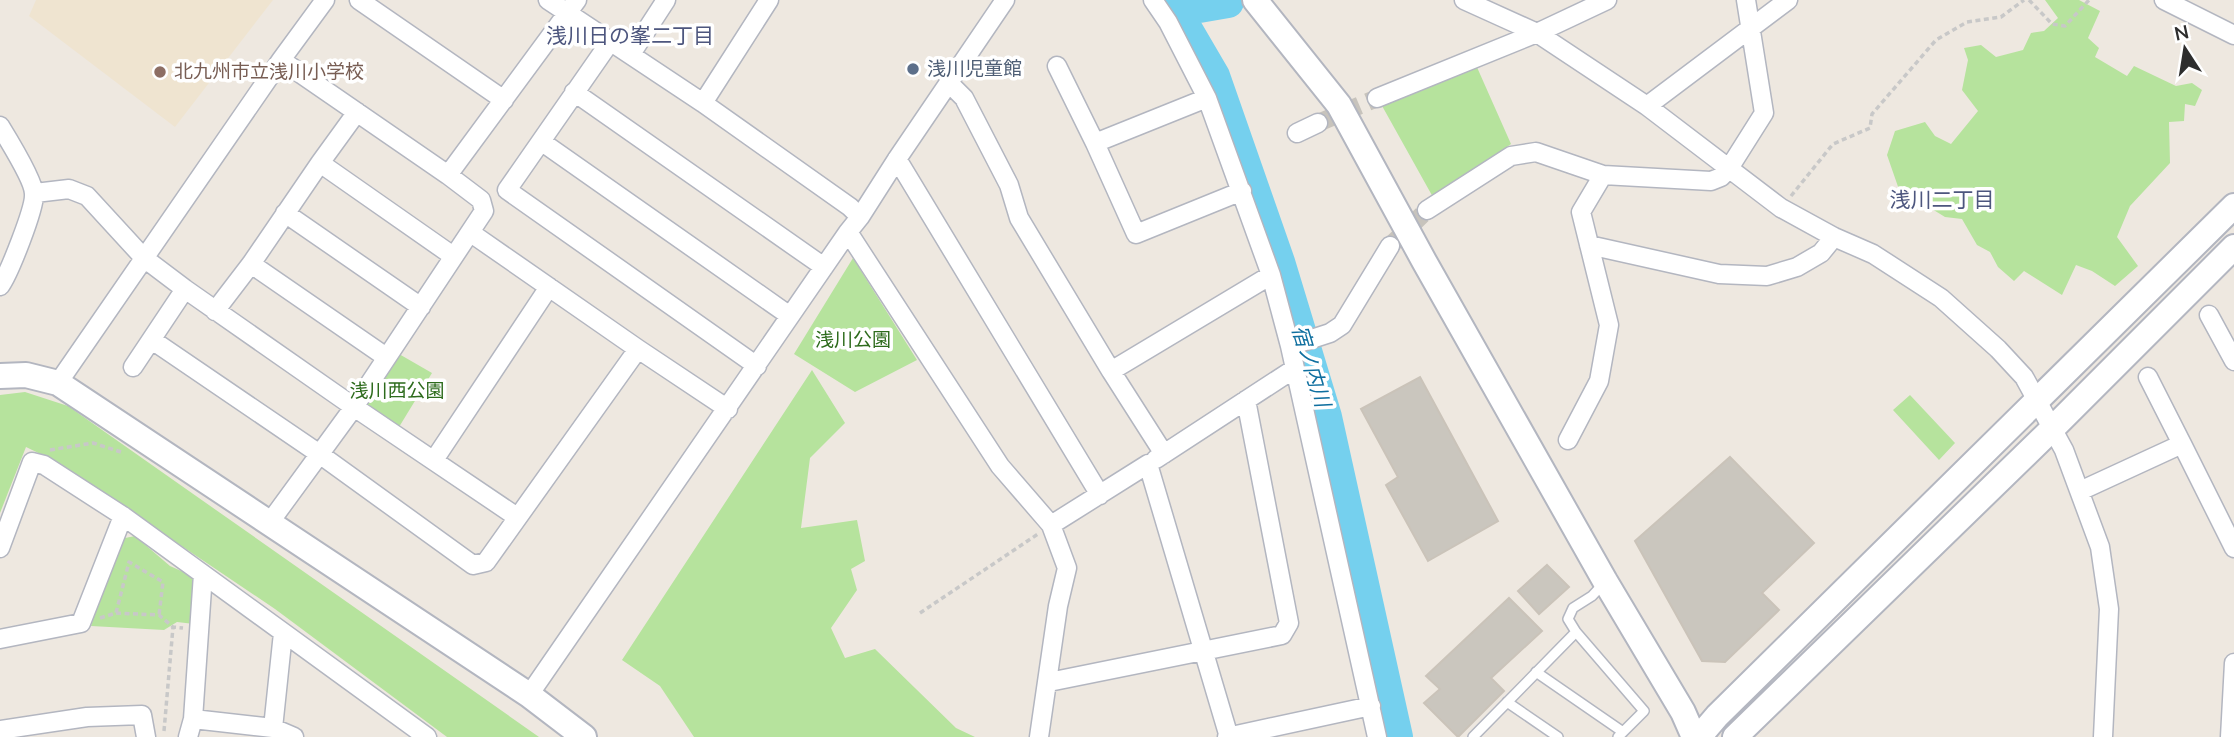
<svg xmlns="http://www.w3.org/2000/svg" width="2234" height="737" font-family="'Nunito Sans','Noto Sans JP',sans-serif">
  <rect width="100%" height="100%" fill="#eee8e0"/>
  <path fill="#efe4d0" d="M36 0H273L175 127 29 16Z"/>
  <path fill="#b6e39d" d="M2045 0H2079L2100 11 2088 38 2099 48 2095 57 2127 76 2134 66 2176 86 2192 83 2202 90 2195 106 2185 104 2184 121 2169 122 2170 163 2130 206 2117 237 2138 266 2115 286 2092 271 2076 265 2062 295 2024 271 2014 281 1998 267 1990 252 1977 245 1962 219 1945 217 1919 201H1903L1887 155 1895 131 1925 122 1935 136 1951 144 1978 111 1962 90 1968 60 1964 48 1981 45 1996 57 2023 50 2031 33 2044 31 2058 18Z
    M1476 65 1511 144 1434 199 1381 104Z
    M853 258 917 360 855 392 794 354Z
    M399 354 432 373 399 427 365 403Z
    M812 370 845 423 810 458 801 528 857 520 865 561 851 569 857 590 831 628 845 658 875 649 956 728 975 737H694L660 686 622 660Z
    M25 392 68 406 539 737H447L275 609 57 462 26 447 0 513V395Z
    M1910 395 1955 443 1939 460 1893 410Z
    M135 536 170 566 197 578 194 624 177 622 164 630 91 626 120 539Z"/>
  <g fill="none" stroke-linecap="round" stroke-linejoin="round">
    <path stroke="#75d0ee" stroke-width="5" d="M1169 0 1176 11"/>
    <path stroke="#75d0ee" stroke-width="32" d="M1228 2 1176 11 1214 76 1279 262 1326 417 1397 737"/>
  </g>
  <path fill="#cac6be" stroke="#cac3b9" stroke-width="2" d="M1420 377 1498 521 1428 561 1386 485 1398 477 1361 409Z
    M1730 457 1814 543 1762 593 1779 610 1725 662 1702 661 1635 541Z
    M1547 565 1569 587 1539 614 1518 591Z
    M1509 598 1542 631 1491 678 1504 691 1458 737 1424 703 1440 689 1426 676Z"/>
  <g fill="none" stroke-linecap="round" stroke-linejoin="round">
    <path stroke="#c7c3bc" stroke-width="18" stroke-dasharray="18 9" stroke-linecap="butt" d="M1318 123 1377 98
      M1390 246 1427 210"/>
    <defs>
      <path id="lane" d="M1576 632 1644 711 1618 737
        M1536 672 1623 732
        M1507 702 1558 737
        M1473 737 1576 632 1568 619 1573 608 1592 596 1605 582"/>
      <path id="street" d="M359 0 504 100
        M548 0 703 103 850 207 860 217
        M1153 0 1168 22 1207 98 1271 275 1290 346 1377 737
        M1464 0 1537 33 1647 106 1781 208 1834 237 1873 254 1941 298 1998 349 2024 377 2064 450 2100 547 2109 609 2103 737
        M2164 0 2234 35
        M610 42 507 190 757 366
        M631 54 666 0
        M281 60 325 0
        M1057 66 1095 143 1136 234 1242 191
        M949 83 964 98 1009 185 1019 218 1111 371 1164 454
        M574 92 824 267
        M1377 98 1537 33 1607 0
        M703 103 769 0
        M1647 106 1788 0
        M0 126C8 139 34 181 34 194 35 208 9 274 0 286
        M1297 133 1318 123
        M542 142 790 316
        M1095 143 1207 98
        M897 159 1100 495
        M320 163 357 112
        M448 175 577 0
        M35 193 69 189 87 196 144 258 185 289 354 407 517 517
        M1427 210 1511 156 1536 152 1603 175 1711 181 1721 177 1728 170 1764 113 1746 0
        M285 213 421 307
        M848 232 1000 466 1051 525 1067 568 1058 606 1039 737
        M471 233 638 349 728 409
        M1589 245 1719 274 1767 276 1797 267 1821 253 1834 237
        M251 264 386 357
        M215 311 251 264 320 163 453 256
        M2209 315 2234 361
        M152 340 318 453 473 565 486 562 638 349
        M1290 346 1330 333 1342 325 1390 246
        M133 367 185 289
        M1111 371 1271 275
        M2148 377 2182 444
        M58 383 281 60 448 175 481 200 484 211 354 407 270 522
        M1568 440 1599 381 1609 325 1581 212 1603 175
        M1156 459 1294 369
        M434 460 549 287
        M2080 491 2182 444 2234 548
        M1051 525 1148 464 1229 737
        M0 548 32 462 44 465 123 516 427 737
        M0 639 81 623 123 516
        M1049 682 1282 635 1289 623 1246 400
        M529 695 848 232 860 217 897 159 1005 0
        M193 719 203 574
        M273 728 283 633
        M0 730 87 717 142 715 146 737
        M188 737 193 719 273 728 294 737
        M1227 737 1371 706
        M2230 737 2234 663"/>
      <path id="secondary" d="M1255 0 1339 105 1424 261 1605 581 1683 712 1694 737
        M0 376 26 375 58 383 529 695 584 737
        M1699 737 1717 716 2234 206
        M1735 737 2052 429 2234 247"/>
    </defs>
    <use href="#lane" stroke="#b3b6c0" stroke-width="12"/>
    <use href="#street" stroke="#b3b6c0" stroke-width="21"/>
    <use href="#secondary" stroke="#b3b6c0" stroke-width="28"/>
    <path stroke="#c8c8c8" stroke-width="3.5" stroke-dasharray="5 3.5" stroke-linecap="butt" d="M2029 0 2052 24 2065 26 2089 0
      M1791 196 1833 144 1870 128 1872 114 1936 40 1967 22 2001 17 2024 0
      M50 450 93 443 121 452
      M116 613 159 615 173 627 183 628
      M920 613 1038 534
      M100 618 116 613 129 562 163 582 159 615
      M164 731 173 627"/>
    <use href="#lane" stroke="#fff" stroke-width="9"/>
    <use href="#street" stroke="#fff" stroke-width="18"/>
    <use href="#secondary" stroke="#fff" stroke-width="24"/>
  </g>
  <circle fill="#5c6f8a" stroke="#fff" stroke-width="2.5" cx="913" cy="69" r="7"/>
  <circle fill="#8d6e63" stroke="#fff" stroke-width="2.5" cx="160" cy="72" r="7"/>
  <g text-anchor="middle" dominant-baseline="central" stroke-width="7" stroke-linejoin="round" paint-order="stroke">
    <g font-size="19" fill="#4e5e75" stroke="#fff" text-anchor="start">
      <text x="927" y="69">浅川児童館</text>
    </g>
    <g font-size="19" fill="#785e54" stroke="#fff" text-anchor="start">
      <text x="174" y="72">北九州市立浅川小学校</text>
    </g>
    <g font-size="19" fill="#2d6b1c" stroke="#fff">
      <text x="853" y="340">浅川公園</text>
      <text x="397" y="391">浅川西公園</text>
    </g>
    <g font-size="21" fill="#4d567e" stroke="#fff">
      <text x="630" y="36">浅川日の峯二丁目</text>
      <text x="1942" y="200">浅川二丁目</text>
    </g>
    <g font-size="21" font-style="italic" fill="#0f6f9f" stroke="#fff">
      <text transform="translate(1311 366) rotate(73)">宿ノ内川</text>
    </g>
  </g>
  <g transform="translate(2185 49) rotate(348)" stroke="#ffffff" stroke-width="5" paint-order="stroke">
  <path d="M0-5L12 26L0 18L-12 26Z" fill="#2d2d2d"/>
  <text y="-10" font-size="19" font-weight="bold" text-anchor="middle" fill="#2d2d2d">N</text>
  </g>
</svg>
